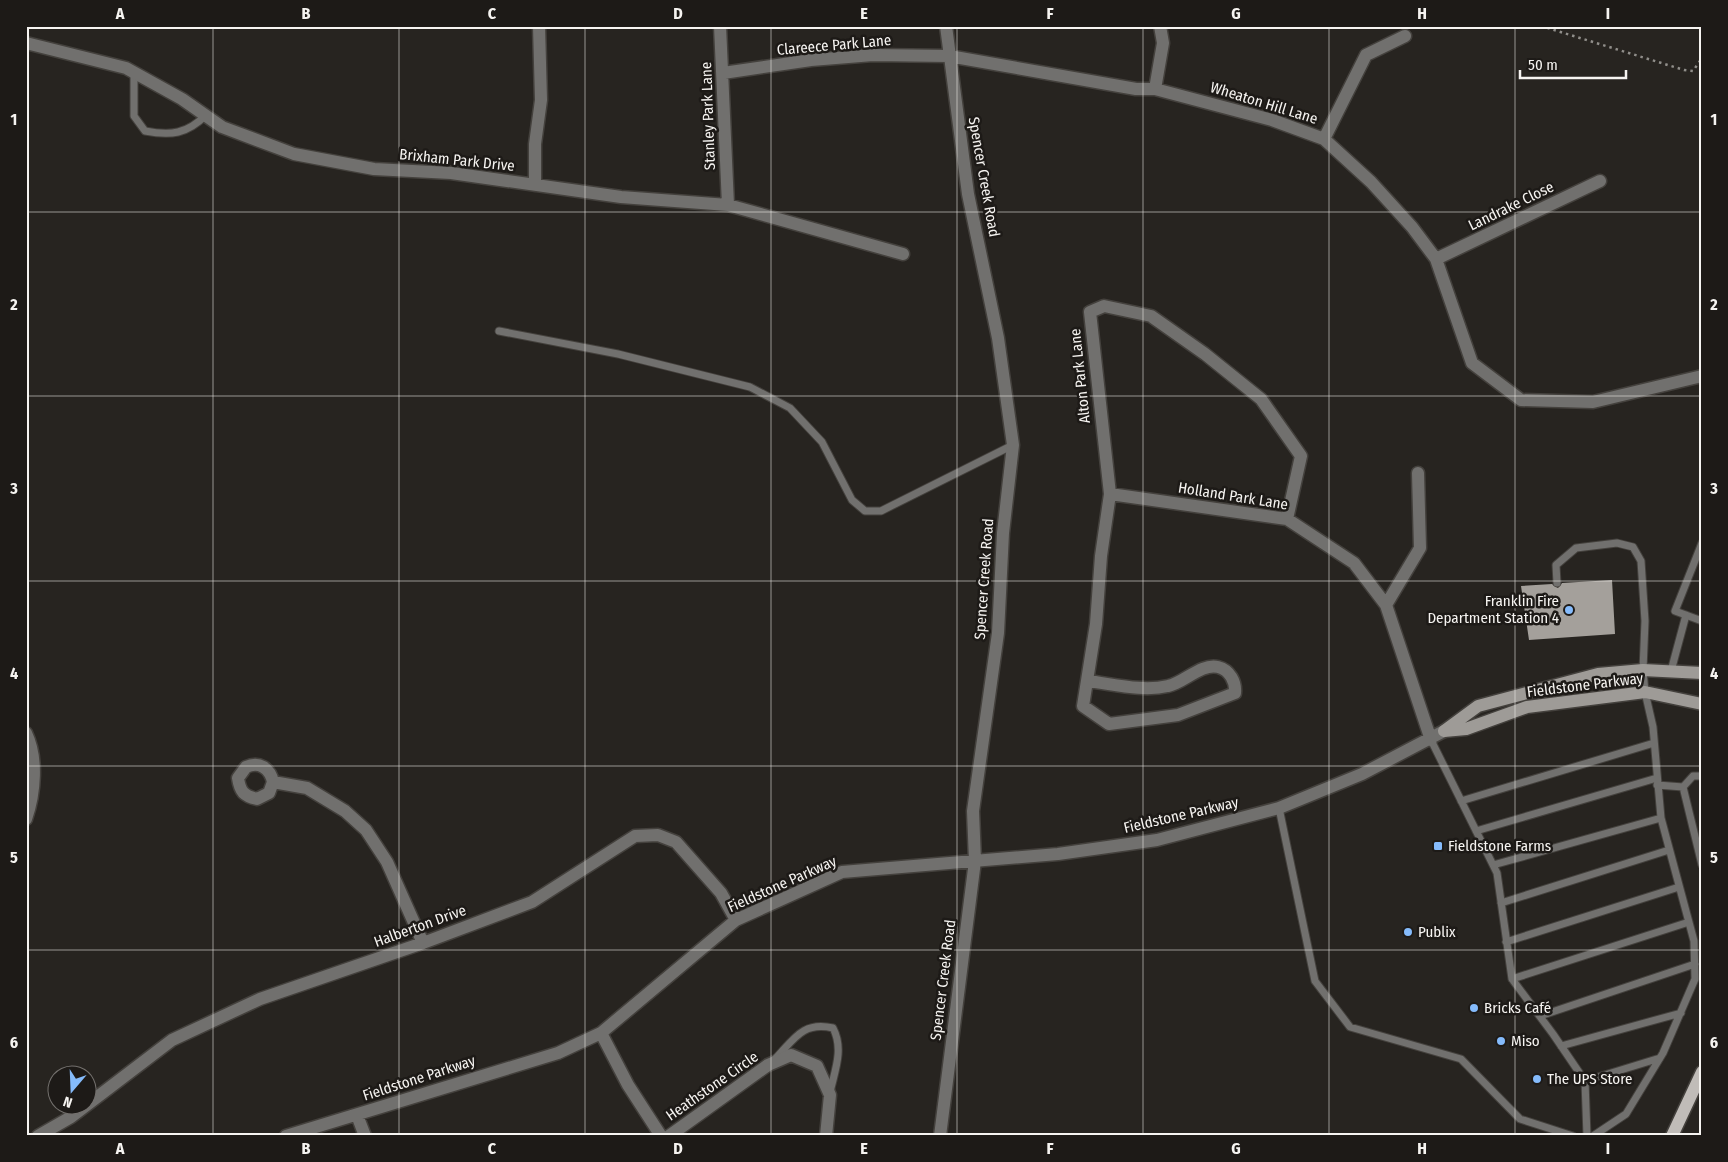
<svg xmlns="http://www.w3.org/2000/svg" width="1728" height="1162" font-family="'Fira Sans Condensed',sans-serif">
  <rect width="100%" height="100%" fill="#272420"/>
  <path fill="#a4a09b" d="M1612 580 1615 634 1529 640 1521 586 1552 584 1558 588 1562 583Z"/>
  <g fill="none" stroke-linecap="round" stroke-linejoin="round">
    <defs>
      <path id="lane" d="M134 72V116L145 131C171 136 187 134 206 115
        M499 331 618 354 750 387 790 408 822 442 852 500 865 511H881L1013 445
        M1702 543 1675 611 1702 621
        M1557 583 1556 565 1576 548 1617 543 1633 547 1641 561 1645 621 1643 670 1645 692 1653 727 1661 818 1694 941 1695 979 1663 1053 1626 1114 1593 1136
        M1671 671 1686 615
        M1431 740 1497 873 1512 979 1553 1034 1585 1081 1587 1136
        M1657 785 1683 787
        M1683 787 1702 865
        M1683 787 1693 776H1702
        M1461 801 1654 743
        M1279 808 1315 981 1350 1027 1461 1059 1520 1119 1573 1136
        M1476 831 1657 778
        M1493 865 1661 818
        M1501 903 1669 850
        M1506 942 1679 887
        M1512 979 1689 922
        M1540 1016 1695 964
        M1561 1046 1681 1013
        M775 1059C794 1039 803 1021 833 1028 844 1049 835 1070 830 1092
        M1585 1081 1660 1058"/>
      <path id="street" d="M720 26 728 205
        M26 43 126 68 182 99 222 127 294 154 374 169 451 173 621 197 728 205 903 254
        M723 73 811 60 873 55 949 56 1136 89H1155L1272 120 1324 139 1371 182 1412 227 1436 259 1472 363 1521 400 1593 402 1702 376
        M1155 89 1163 43 1160 26
        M1324 139 1366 55 1405 36
        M535 185V144L541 100 539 26
        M1436 259 1600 181
        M1110 494 1287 519 1354 563 1386 605 1431 740
        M1386 605 1420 548 1418 473
        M1087 681C1113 684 1143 692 1168 686 1184 683 1201 663 1218 667 1230 670 1236 682 1235 693L1178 715 1109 724 1083 706 1096 624 1101 556 1110 494 1090 312 1104 306 1151 316 1205 354 1261 399 1301 456 1287 519
        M26 733C38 758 35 793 26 819
        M273 782C270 768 259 761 246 767L238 778C240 792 244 796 257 799L269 793 273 782 307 788 345 811 366 830 387 862 423 943
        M601 1033 628 1085 661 1136
        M357 1115 365 1136
        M38 1136 71 1117 172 1040 260 999 423 943 532 902 635 836 658 835 676 842 721 893 736 920
        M286 1136 558 1053 601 1033 736 920 842 872 1058 854 1157 840 1279 808 1362 774 1444 731
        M669 1136 768 1065 791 1055 817 1066 830 1095 826 1136
        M940 1136 975 861 973 811 998 633 1003 533 1013 445 998 338 968 194 946 26"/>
      <path id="secondary" d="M1444 731 1478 706 1598 674 1643 670 1702 673
        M1444 731 1466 729 1527 707 1645 692 1702 704"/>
      <path id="primary" d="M1672 1136 1702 1072"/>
    </defs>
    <use href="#lane" stroke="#44413d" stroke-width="9"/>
    <use href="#street" stroke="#44413d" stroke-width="15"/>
    <use href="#secondary" stroke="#44413d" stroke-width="15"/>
    <use href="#primary" stroke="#44413d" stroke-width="15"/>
    <path stroke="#908e8a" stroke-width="2.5" stroke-dasharray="2.5 4" stroke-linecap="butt" d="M1541 26 1684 70 1693 71 1702 58"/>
    <use href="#lane" stroke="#71706e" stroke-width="7"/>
    <use href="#street" stroke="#71706e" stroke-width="12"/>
    <use href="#secondary" stroke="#9e9b97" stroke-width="12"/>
    <use href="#primary" stroke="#c0bcb8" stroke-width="12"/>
  </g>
  <path fill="none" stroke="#f6f4f1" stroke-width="1" stroke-opacity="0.55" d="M213 26V1136M399 26V1136M585 26V1136M771 26V1136M957 26V1136M1143 26V1136M1329 26V1136M1515 26V1136M26 212H1702M26 396H1702M26 581H1702M26 766H1702M26 950H1702"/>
  <g fill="#85bbfb" stroke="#1d1a17" stroke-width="2">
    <circle cx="1569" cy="610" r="5"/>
    <rect x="1433" y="841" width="10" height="10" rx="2.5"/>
    <circle cx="1408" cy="932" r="5"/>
    <circle cx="1474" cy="1008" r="5"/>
    <circle cx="1501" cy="1041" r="5"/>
    <circle cx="1537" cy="1079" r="5"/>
  </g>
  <g text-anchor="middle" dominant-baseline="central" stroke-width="5" stroke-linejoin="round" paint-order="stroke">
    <g font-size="15" fill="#f6f4f1" stroke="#1d1a17">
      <text transform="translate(834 45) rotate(-5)">Clareece Park Lane</text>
      <text transform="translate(1264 103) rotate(17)">Wheaton Hill Lane</text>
      <text transform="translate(708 116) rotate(-92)">Stanley Park Lane</text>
      <text transform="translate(457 160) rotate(6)">Brixham Park Drive</text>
      <text transform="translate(984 177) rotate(80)">Spencer Creek Road</text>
      <text transform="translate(1511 206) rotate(-26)">Landrake Close</text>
      <text transform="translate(1080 376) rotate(-96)">Alton Park Lane</text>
      <text transform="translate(1233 496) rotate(9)">Holland Park Lane</text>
      <text transform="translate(984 579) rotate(-86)">Spencer Creek Road</text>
      <text transform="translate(1585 685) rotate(-7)">Fieldstone Parkway</text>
      <text transform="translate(1181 815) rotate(-13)">Fieldstone Parkway</text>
      <text transform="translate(782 884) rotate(-24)">Fieldstone Parkway</text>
      <text transform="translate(420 926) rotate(-20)">Halberton Drive</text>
      <text transform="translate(943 980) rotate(-83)">Spencer Creek Road</text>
      <text transform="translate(419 1078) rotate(-18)">Fieldstone Parkway</text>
      <text transform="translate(712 1086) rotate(-35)">Heathstone Circle</text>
    </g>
    <g font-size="15" fill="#f6f4f1" stroke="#1d1a17" text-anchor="start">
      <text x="1559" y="601" text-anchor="end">Franklin Fire<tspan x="1559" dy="17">Department Station 4</tspan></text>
      <text x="1448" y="846">Fieldstone Farms</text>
      <text x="1418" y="932">Publix</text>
      <text x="1484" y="1008">Bricks Café</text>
      <text x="1511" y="1041">Miso</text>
      <text x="1547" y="1079">The UPS Store</text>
    </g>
  </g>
  <rect width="1728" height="1162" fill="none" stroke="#1d1a17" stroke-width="55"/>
  <g transform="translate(72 1090) rotate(199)"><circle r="24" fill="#1d1a17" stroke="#74716e"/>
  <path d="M0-4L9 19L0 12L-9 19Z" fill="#85bbfb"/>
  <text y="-8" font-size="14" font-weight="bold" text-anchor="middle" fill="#f6f4f1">N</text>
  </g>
  <path d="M1520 70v8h106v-8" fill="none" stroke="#f6f4f1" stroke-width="2.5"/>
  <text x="1528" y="70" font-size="15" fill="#f6f4f1" stroke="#1d1a17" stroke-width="4" paint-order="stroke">50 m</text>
  <rect x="28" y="28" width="1672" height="1106" fill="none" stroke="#f6f4f1" stroke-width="2"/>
  <g font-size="16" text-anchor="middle" font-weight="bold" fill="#f6f4f1">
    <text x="120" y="19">A</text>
    <text x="306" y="19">B</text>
    <text x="492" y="19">C</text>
    <text x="678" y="19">D</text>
    <text x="864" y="19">E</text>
    <text x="1050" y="19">F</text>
    <text x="1236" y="19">G</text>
    <text x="1422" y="19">H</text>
    <text x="1608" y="19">I</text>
    <text x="14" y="125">1</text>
    <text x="1714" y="125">1</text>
    <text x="14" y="310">2</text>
    <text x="1714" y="310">2</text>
    <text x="14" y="494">3</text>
    <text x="1714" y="494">3</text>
    <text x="14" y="679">4</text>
    <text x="1714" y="679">4</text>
    <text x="14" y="863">5</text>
    <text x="1714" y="863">5</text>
    <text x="14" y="1048">6</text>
    <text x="1714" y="1048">6</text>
    <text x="120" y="1154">A</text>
    <text x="306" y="1154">B</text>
    <text x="492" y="1154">C</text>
    <text x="678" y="1154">D</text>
    <text x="864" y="1154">E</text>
    <text x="1050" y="1154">F</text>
    <text x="1236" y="1154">G</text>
    <text x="1422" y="1154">H</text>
    <text x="1608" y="1154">I</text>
  </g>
</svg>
